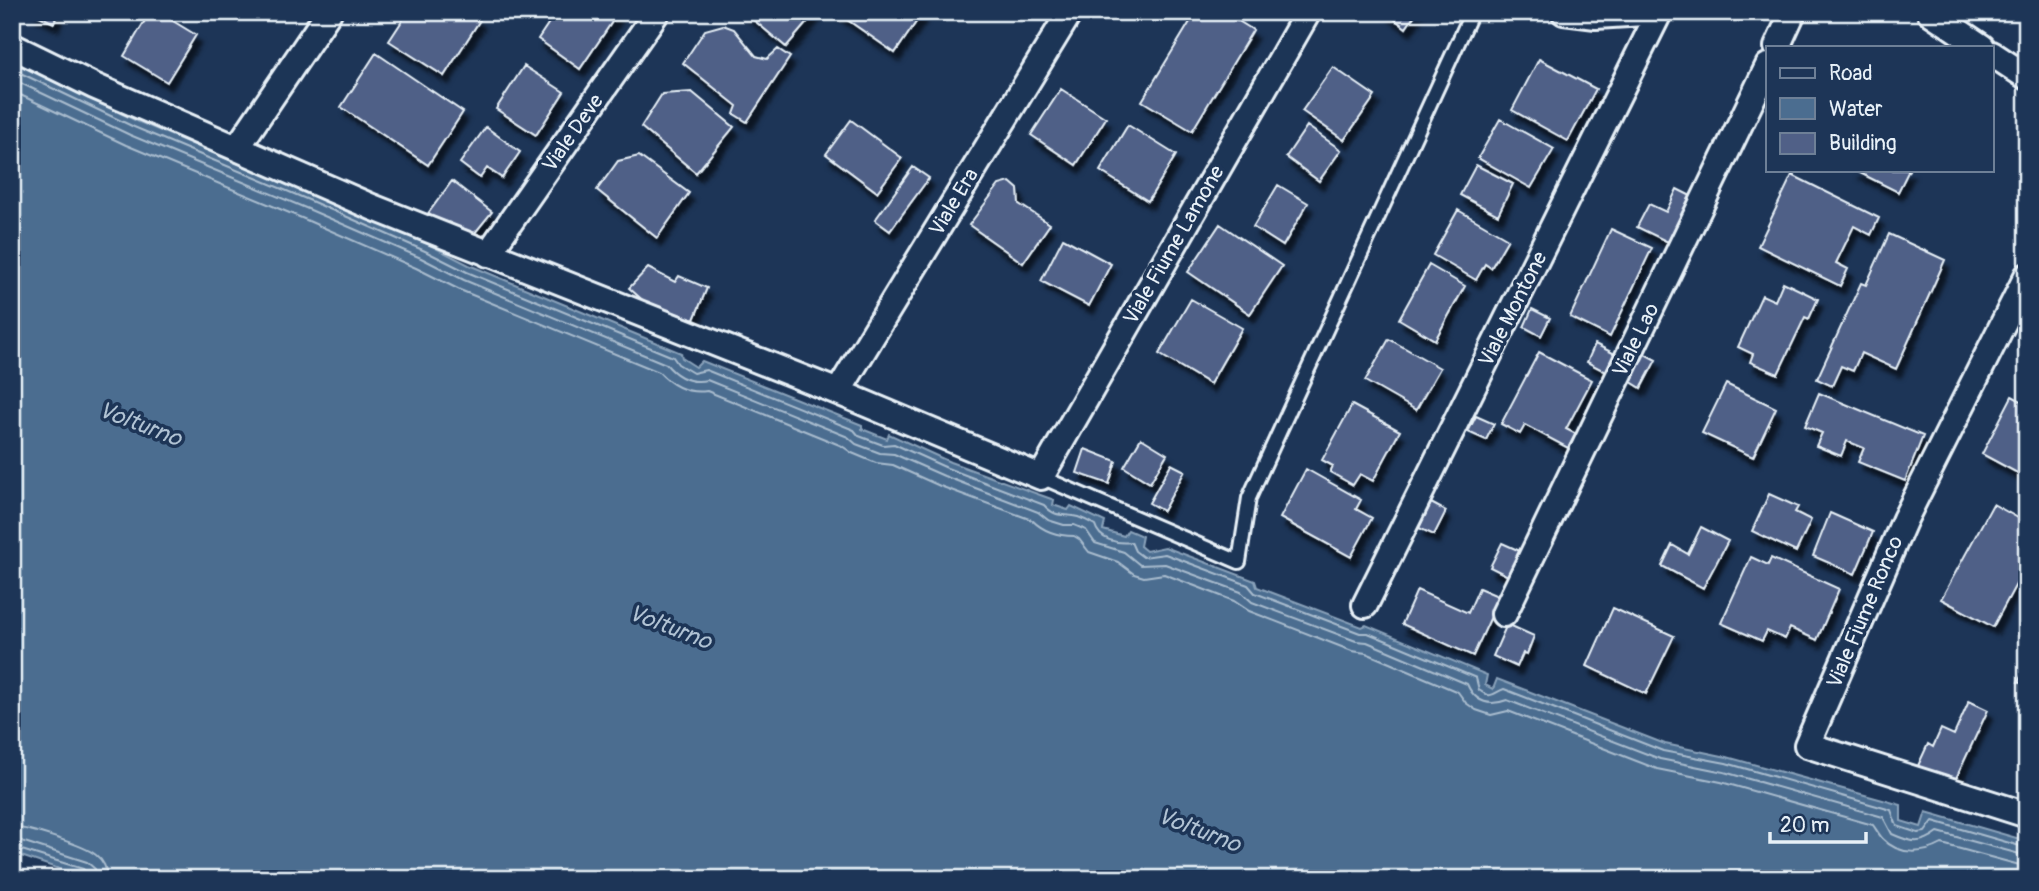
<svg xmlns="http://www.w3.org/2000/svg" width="2039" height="891" font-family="Pangolin,sans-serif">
  <defs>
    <filter id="shadow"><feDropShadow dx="4.5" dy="8" stdDeviation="2" flood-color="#0009"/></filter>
  </defs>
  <rect width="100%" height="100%" fill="#1d3557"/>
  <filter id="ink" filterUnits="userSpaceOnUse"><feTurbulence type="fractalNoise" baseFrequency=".0143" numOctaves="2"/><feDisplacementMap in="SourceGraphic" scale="14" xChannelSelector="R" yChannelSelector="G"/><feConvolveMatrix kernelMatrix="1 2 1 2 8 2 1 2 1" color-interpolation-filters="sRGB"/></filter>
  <g filter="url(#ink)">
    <path fill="#4b6d90" stroke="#8aa2ba" stroke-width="2" d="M12 61 137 121 314 195 428 244 469 265 681 353 682 358 696 367 702 361 862 425V429L887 439 889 434 950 462 1054 500 1053 505 1068 510 1071 506 1105 522 1103 530 1124 536 1128 530 1142 536 1140 546 1146 551 1165 547 1255 581 1257 587 1362 627 1366 625 1487 675 1485 685 1493 689 1497 679 1665 744 1727 757 1901 805V821L1921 827 1926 812 2027 841V879H89L12 853Z"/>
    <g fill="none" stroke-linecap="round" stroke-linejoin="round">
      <path stroke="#a9bcce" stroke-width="2" d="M12 69 134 127 311 201 425 251 467 272 673 357 678 364 693 373 706 370 854 430 859 436 883 445 894 444 947 468 1044 505C1056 519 1065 513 1078 517 1084 519 1090 522 1095 525 1099 540 1117 544 1131 542L1135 551 1143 557 1165 554 1248 585 1255 593 1360 633H1368L1476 678 1479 690C1492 700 1493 693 1504 689L1663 751 1726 763 1891 810 1897 826 1918 833 1925 832 1933 821 2027 848
        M12 79 130 135 308 209 421 258 464 280 666 364C677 377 690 384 707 380L848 437 856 444 880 453 894 454 944 476 1038 512 1048 520 1064 525H1074L1086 530 1095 543 1124 552 1140 565 1165 564 1241 592 1252 602 1356 641 1367 642 1467 684C1475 702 1488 707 1507 700L1660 759 1724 772 1883 817 1892 834C1912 843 1921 845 1938 832L2027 856
        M12 91 126 145 304 219 416 268 460 290 659 372C672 386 687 394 707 391L842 446 852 453 876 463 893 465 940 486 1032 520C1043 531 1058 536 1074 536L1079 539 1089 552 1118 562 1134 574 1144 577 1164 574 1234 601 1249 611 1352 651 1366 653 1458 692 1466 703 1476 710 1491 715 1508 711 1657 769 1721 782 1873 825C1876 829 1879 835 1883 839 1899 856 1924 854 1942 844L2027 867
        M12 827C28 828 84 845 96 855 104 861 107 869 107 879
        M12 838 87 862 95 869 97 879
        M12 847 83 869 87 873 88 879"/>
    </g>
    <path fill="#506087" stroke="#e8f1f8" stroke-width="2" filter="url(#shadow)" d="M31 12H58L54 23Z
      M150 12H158L196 35 167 82 124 56Z
      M408 12H468L480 20 444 76 389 41Z
      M556 12H617L618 13 580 69 538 39Z
      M744 12H816L786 47Z
      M836 12H923L895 53Z
      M1196 12H1224L1253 30 1192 131 1142 101Z
      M1385 12H1417L1406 28Z
      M723 25 734 29 756 56 767 59 778 49 790 57 747 122 734 114 737 106 683 63 705 30Z
      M376 53 463 112 428 165 341 107Z
      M1539 59 1596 89 1568 141 1512 110Z
      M524 66 564 92 536 135 496 109Z
      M1333 67 1375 96 1344 140 1302 111Z
      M1061 89 1106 118 1076 165 1031 135Z
      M692 92 734 127 696 173 641 127 662 94Z
      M1500 119 1554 149 1531 188 1478 158Z
      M851 120 902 158 877 192 826 154Z
      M1128 125 1176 155 1148 201 1100 171Z
      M1307 126 1341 150 1319 181 1286 157Z
      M486 127 520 152 502 178 487 168 480 178 460 163Z
      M639 156 689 193 657 238 597 190 618 161Z
      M1476 165 1513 184 1498 215 1460 195Z
      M913 167 929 178 890 231 875 220Z
      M1854 170H1909L1898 192Z
      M1792 175 1879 218 1871 235 1854 226 1836 263 1848 269 1840 286 1758 246Z
      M452 181 492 212 470 239 427 215Z
      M1010 182 1018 189 1019 204 1050 224 1023 263 969 225 999 185Z
      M1278 185 1308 203 1283 246 1253 227Z
      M1677 189 1691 196 1668 242 1637 227 1649 204 1666 212Z
      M1458 210 1508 239 1491 268 1485 264 1476 280 1433 255Z
      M1220 224 1282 266 1250 314 1188 272Z
      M1611 229 1652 248 1610 337 1570 317Z
      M1889 234 1945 260 1896 369 1861 353 1853 371 1841 366 1832 386 1817 379 1861 283 1866 285Z
      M1063 238 1111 264 1089 306 1041 281Z
      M1429 265 1465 286 1435 340 1399 319Z
      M648 268 675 282 679 276 707 288 693 322 647 304 629 288Z
      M1783 282 1818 299 1809 319 1805 317 1778 374 1750 362 1753 354 1738 347 1762 295 1775 301Z
      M1191 299 1242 328 1210 384 1159 354Z
      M1532 309 1550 318 1541 336 1524 327Z
      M1389 339 1440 368 1416 410 1365 381Z
      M1595 344 1617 355 1608 373 1587 362Z
      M1539 352 1592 380 1566 429 1576 434 1568 448 1525 425 1520 434 1501 424Z
      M1643 353 1656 360 1641 388 1628 380Z
      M1726 384 1776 408 1753 457 1702 433Z
      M1819 393 1923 436 1905 481 1858 462 1864 448 1847 441 1841 456 1816 446 1822 433 1805 426Z
      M2012 396 2027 404V465L2021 475 1982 454Z
      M1352 405 1400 431 1373 481 1360 474 1353 485 1330 472 1333 466 1322 460Z
      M1476 416 1494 424 1486 440 1468 432Z
      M1141 438 1167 454 1150 483 1124 467Z
      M1085 449 1116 461 1109 484 1077 473Z
      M1171 464 1185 471 1163 511 1149 503Z
      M1306 469 1361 500 1356 509 1372 518 1351 557 1280 518Z
      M1769 494 1798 507 1795 512 1811 520 1796 552 1752 531Z
      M1431 503 1446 511 1434 535 1419 528Z
      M1993 504 2027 523V564L1993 627 1941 599Z
      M1830 513 1873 532 1855 574 1813 556Z
      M1701 527 1728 541 1703 588 1662 566 1672 545 1688 554Z
      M1502 543 1520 551 1508 576 1490 567Z
      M1751 557 1768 565 1771 558 1839 589 1817 640 1790 628 1785 639 1767 631 1762 641 1721 623Z
      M1479 588 1500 597 1473 656 1402 624 1417 590 1468 613Z
      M1613 608 1674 636 1646 694 1587 666Z
      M1507 624 1534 636 1527 654 1523 653 1517 667 1493 656Z
      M2027 665V686L2018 682Z
      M1969 701 1988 710 1952 787 1916 770 1928 744 1933 747 1941 729 1954 735Z"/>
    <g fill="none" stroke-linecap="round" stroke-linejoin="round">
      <defs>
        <path id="service" d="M1041 477 1239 562 1249 498 1472 12"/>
        <path id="minor" d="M1564 12 1596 16 1660 12
          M1930 12 1982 47
          M12 46 94 86 372 207 838 392 1041 477 1308 12
          M1777 47 1793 12
          M1992 54 2027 77
          M237 148 329 12
          M488 254 657 12
          M2027 276 1905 519 1807 745 2024 814 2027 809
          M838 392 1070 12
          M1365 605 1659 13
          M1504 614 1768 66"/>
      </defs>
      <use href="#service" stroke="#e8f1f8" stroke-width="18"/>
      <use href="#minor" stroke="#e8f1f8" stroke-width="30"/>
      <use href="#service" stroke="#1d3557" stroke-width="12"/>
      <use href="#minor" stroke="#1d3557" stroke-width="24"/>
    </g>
  </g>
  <g text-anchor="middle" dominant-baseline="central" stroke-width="7" stroke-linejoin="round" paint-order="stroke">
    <g font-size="21" fill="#e8f1f8" stroke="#1d3557">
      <text transform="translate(573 133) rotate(-55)">Viale Deve</text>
      <text transform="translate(954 202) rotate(-59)">Viale Era</text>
      <text transform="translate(1174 245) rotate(-60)">Viale Fiume Lamone</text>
      <text transform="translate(1513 309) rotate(-63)">Viale Montone</text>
      <text transform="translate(1636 340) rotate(-64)">Viale Lao</text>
      <text transform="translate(1865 612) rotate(-67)">Viale Fiume Ronco</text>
    </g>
    <g font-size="23" font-style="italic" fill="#b1c3d4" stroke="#1d3557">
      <text transform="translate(140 424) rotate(21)">Volturno</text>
      <text transform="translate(670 627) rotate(21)">Volturno</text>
      <text transform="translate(1199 830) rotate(21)">Volturno</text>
    </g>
  </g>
  <rect width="2039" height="891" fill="none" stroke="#1d3557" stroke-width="42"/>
  <rect x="21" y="21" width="1997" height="849" fill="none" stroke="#e8f1f8" stroke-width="2.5" filter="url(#ink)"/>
  <rect x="1766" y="46" width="228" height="126" fill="#1d3557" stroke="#6e8097" stroke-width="2"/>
  <rect x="1780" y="68" width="35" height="10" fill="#1d3557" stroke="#6e8097" stroke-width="2"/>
  <text x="1829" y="80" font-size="21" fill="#e8f1f8">Road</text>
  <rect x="1780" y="98" width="35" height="21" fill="#4b6d90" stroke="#6e8097" stroke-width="2"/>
  <text x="1829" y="116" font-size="21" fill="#e8f1f8">Water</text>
  <rect x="1780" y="133" width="35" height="21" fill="#506087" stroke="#6e8097" stroke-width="2"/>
  <text x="1829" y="150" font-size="21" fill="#e8f1f8">Building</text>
  <path d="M1770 832v10h96v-10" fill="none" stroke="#e8f1f8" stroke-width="3.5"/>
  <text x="1780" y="832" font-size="21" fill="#e8f1f8" stroke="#1d3557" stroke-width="5" paint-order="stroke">20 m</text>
</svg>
